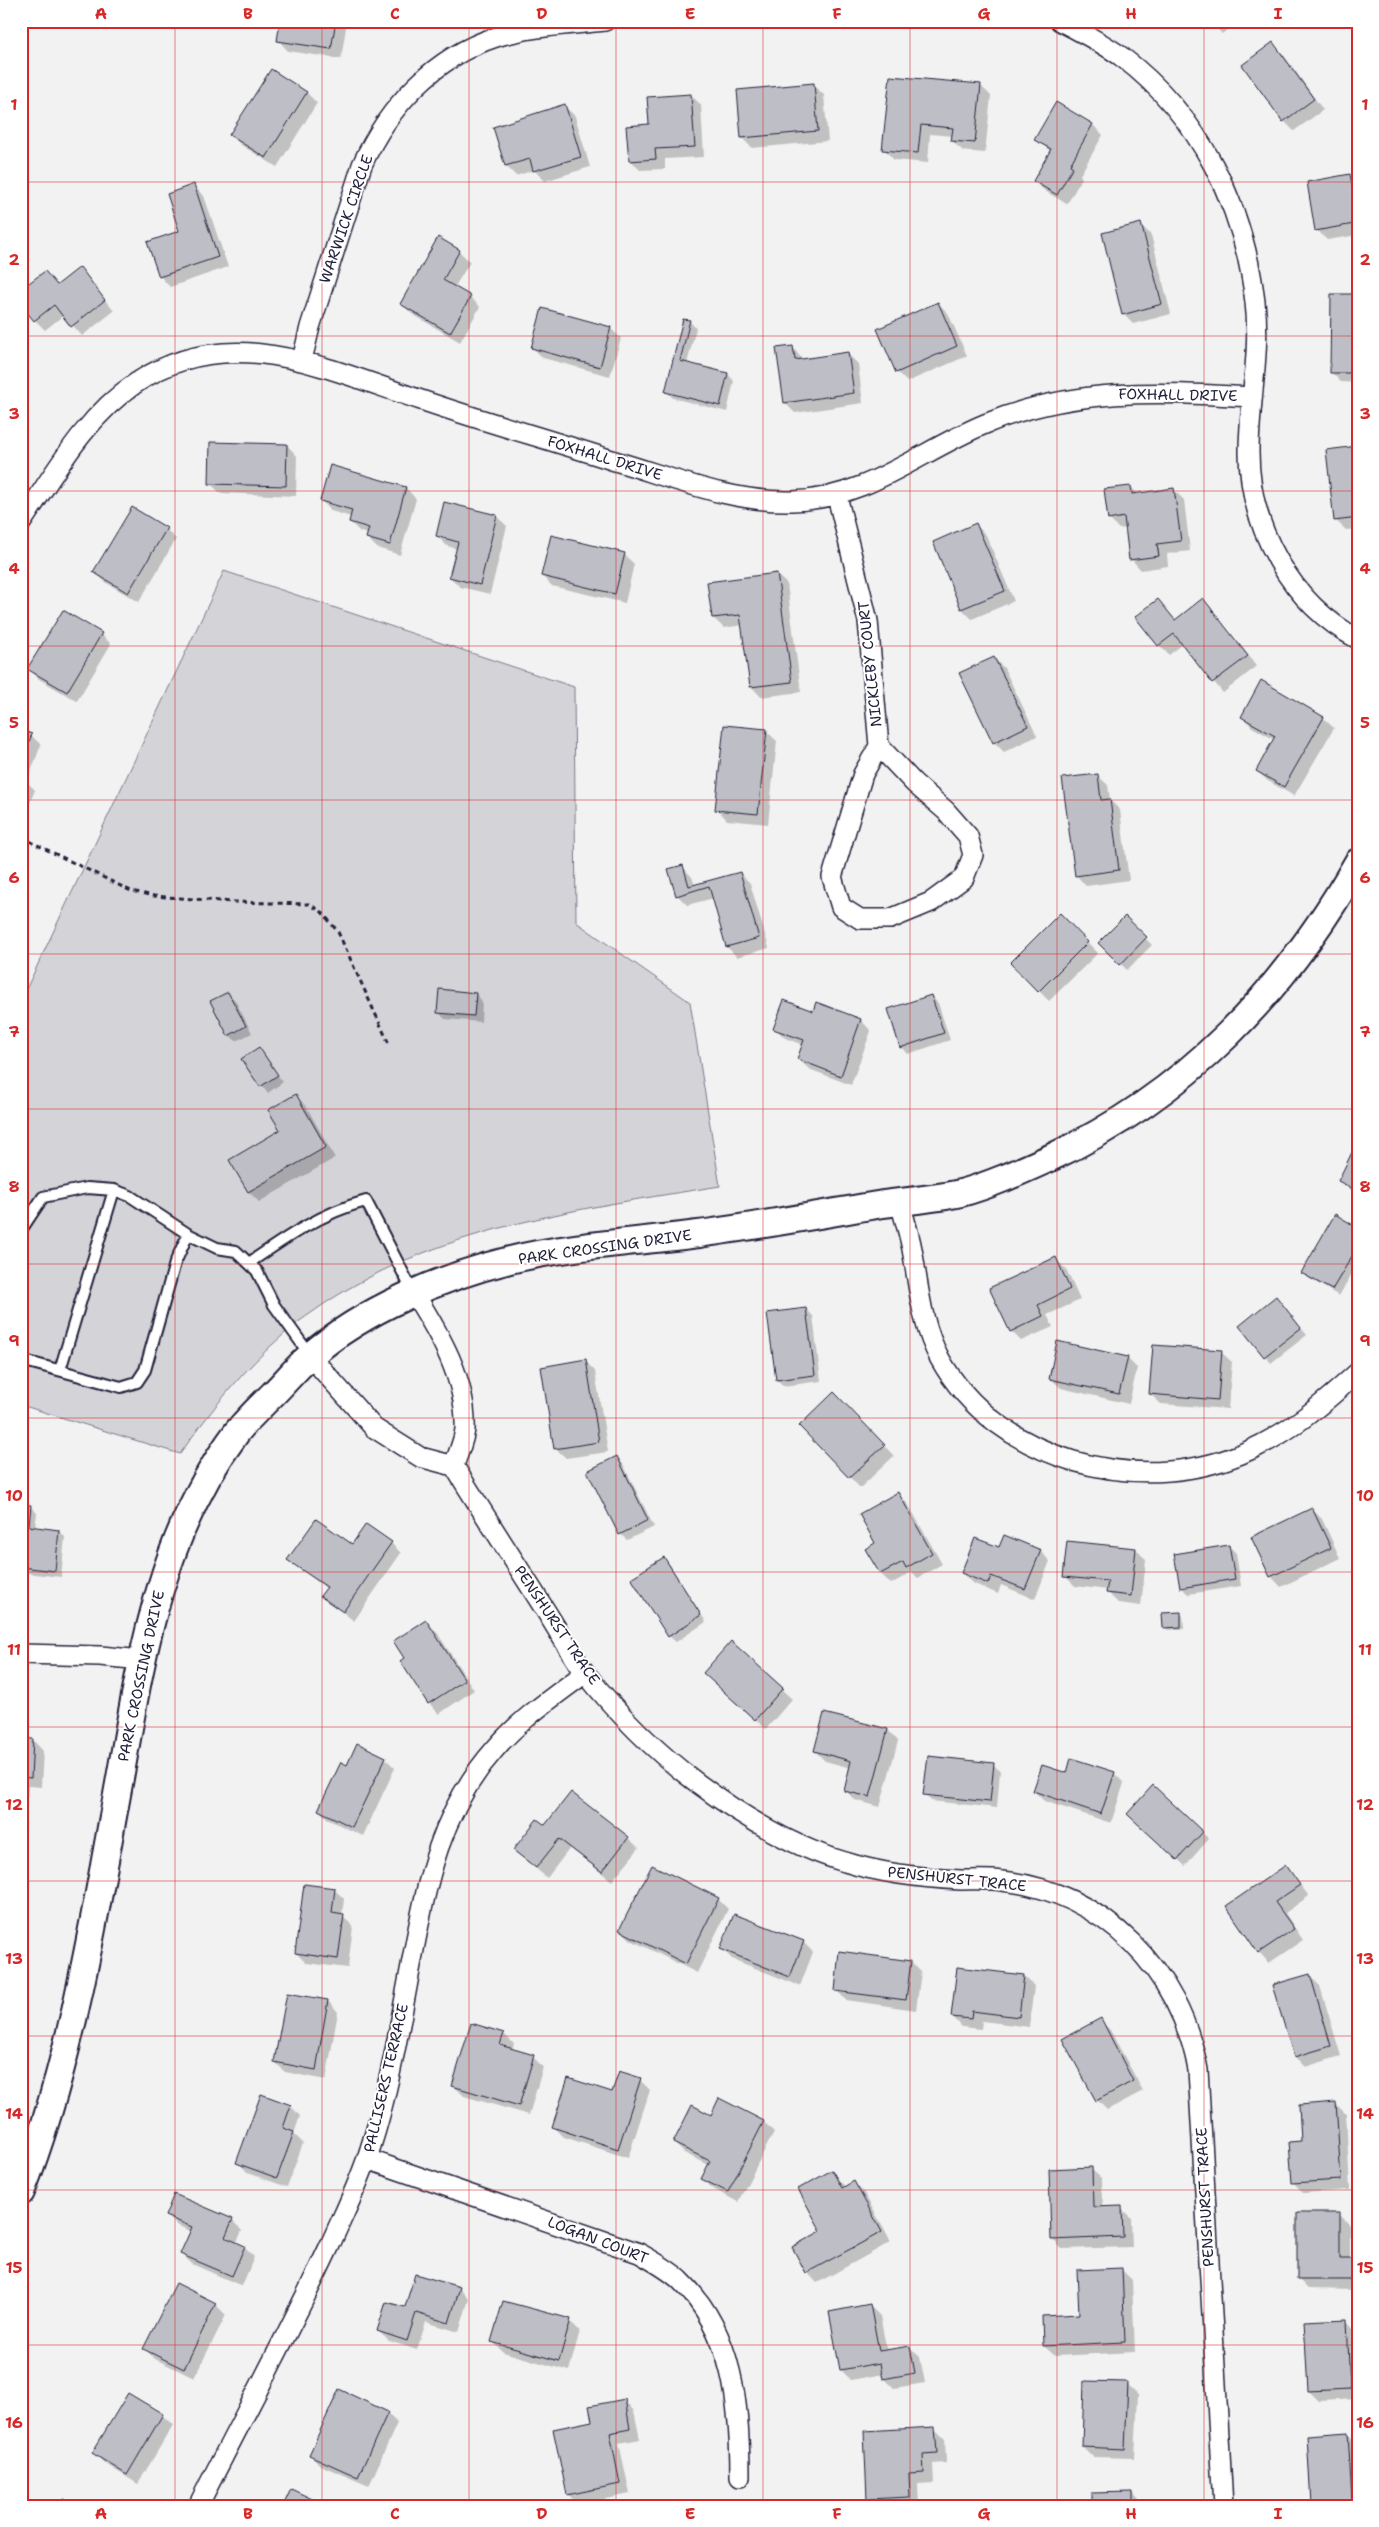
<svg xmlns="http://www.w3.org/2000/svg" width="1379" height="2527" font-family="'Shantell Sans',sans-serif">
  <rect width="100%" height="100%" fill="#f2f2f3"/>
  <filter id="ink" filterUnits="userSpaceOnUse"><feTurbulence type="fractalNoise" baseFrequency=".02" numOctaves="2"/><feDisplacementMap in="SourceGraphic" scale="10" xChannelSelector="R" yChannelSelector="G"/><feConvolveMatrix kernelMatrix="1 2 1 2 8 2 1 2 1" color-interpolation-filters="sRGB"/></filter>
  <g filter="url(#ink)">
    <path fill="#d3d3d8" stroke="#7a7a8a" d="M224 571 574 687 576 922 690 1002 720 1186C583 1208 430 1228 314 1311 304 1318 293 1325 284 1334 243 1370 211 1410 180 1454L21 1405V1000Z"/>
    <path fill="#0003" d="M281 21H347L341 59 288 51 278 40Z
      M1210 21H1238L1222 34Z
      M1273 44 1283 54 1323 110 1294 131 1284 121Z
      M271 70 307 93 317 103 277 167 241 145 231 135Z
      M813 85 824 95 828 141 752 148 742 138Z
      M980 85 991 96 985 153 963 151 952 141 953 136 930 134 928 163 894 160 884 149Z
      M691 95 701 105 704 157 665 159V169L640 170 630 160 650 125Z
      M1056 104 1093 125 1103 135 1080 175 1082 178 1067 204 1045 191 1034 181 1051 152 1036 139Z
      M564 106 575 116 590 167 545 181 534 170 516 176 506 166 494 128Z
      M1349 175 1358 184V235L1327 240 1317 230Z
      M194 186 204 196 228 267 170 287 160 276 181 232Z
      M1141 225 1151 235 1171 314 1133 324 1123 314Z
      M439 239 459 251 470 262 454 288 470 297 480 307 460 342 412 314 401 303Z
      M80 269 114 311 82 336 64 315 45 330 35 320 45 272 58 286Z
      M1358 296V383L1341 382 1331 372Z
      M938 303 948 313 967 356 907 382 897 372Z
      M684 320 690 322 696 328 687 364 728 374 734 381 727 412 673 398 666 391Z
      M610 328 621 338 610 376 543 358 533 348Z
      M792 347 803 360 847 353 858 364 863 403 795 413 785 403Z
      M287 445 297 456 296 496 220 493 210 483Z
      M1358 448V529L1346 530 1335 520Z
      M331 467 406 488 416 499 400 555 377 548 367 538 368 534 360 532 350 522 351 517 331 511 321 500Z
      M1131 487 1138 494 1173 489 1184 500 1190 551 1167 554 1168 566 1141 570 1131 559 1127 528 1119 529 1109 519Z
      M496 516 507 526 490 594 460 587 450 577 457 549 447 546 437 536Z
      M976 525 986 535 1014 601 972 619 962 609Z
      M166 529 176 539 139 602 105 582 95 572Z
      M624 554 634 564 625 603 552 586 542 576Z
      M776 574 787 584 801 692 761 697 751 686 743 625 724 628 713 618 709 583Z
      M1158 600 1176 621 1203 600 1257 666 1223 693 1183 644 1169 655 1159 645Z
      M101 634 111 644 77 701 39 679 29 669Z
      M994 658 1004 668 1037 736 1004 752 994 742Z
      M1242 716 1323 718 1334 728 1294 796 1268 781 1257 771 1275 740 1252 727Z
      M21 731 31 735 41 745 27 782 35 790 26 812 21 810Z
      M766 731 777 741 768 824 727 820 717 809Z
      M1097 775 1108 785 1110 800 1120 810 1129 880 1086 886 1076 875Z
      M682 866 692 877 695 886 740 873 750 883 769 948 737 957 727 947 714 898 687 905 677 895Z
      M1060 915 1098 953 1049 1001 1011 963Z
      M1125 918 1152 945 1127 970 1100 943Z
      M228 993 235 1000 252 1033 236 1041 229 1035Z
      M476 994 482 1001 481 1022 445 1019 438 1012Z
      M931 996 938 1003 950 1040 908 1054 902 1047Z
      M817 1004 861 1020 871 1031 851 1085 809 1069 798 1059 803 1045 785 1038 775 1028 814 1013Z
      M258 1049 283 1082 268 1093 243 1059Z
      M296 1096 306 1106 335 1158 259 1202 249 1192 230 1160 281 1131Z
      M1358 1143V1193L1346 1187 1339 1181Z
      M1358 1229V1263L1339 1296 1310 1279 1303 1272Z
      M1055 1259 1066 1269 1080 1300 1047 1315 1053 1327 1021 1341 1011 1331Z
      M1276 1298 1307 1335 1271 1363 1241 1326Z
      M806 1309 813 1316 821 1381 784 1386 777 1380Z
      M1221 1352 1232 1362 1228 1409 1161 1404 1150 1394Z
      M1127 1358 1137 1368 1129 1404 1061 1388 1050 1378Z
      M585 1361 595 1371 608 1452 566 1458 555 1448Z
      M844 1404 894 1456 860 1488 801 1426Z
      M617 1458 623 1464 654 1527 627 1540 620 1534Z
      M898 1494 908 1504 942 1564 918 1578 912 1572 891 1584 881 1574 867 1549 877 1544Z
      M30 1506 37 1513 35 1528 59 1531 65 1537 61 1577 26 1573 21 1568V1553Z
      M1312 1509 1322 1519 1340 1558 1281 1587 1271 1576Z
      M1068 1542 1136 1549 1146 1560 1141 1606 1118 1603 1108 1593V1590L1075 1586 1065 1576Z
      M391 1543 401 1553 354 1621 322 1596 327 1589 289 1559 352 1546Z
      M1229 1546 1236 1553 1241 1586 1188 1594 1181 1587Z
      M999 1549 1040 1551 1050 1561 1035 1599 1001 1585 998 1594 972 1583 962 1573Z
      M663 1559 670 1565 706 1622 676 1642 669 1636Z
      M1180 1613 1183 1616 1184 1629 1168 1630 1165 1627Z
      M426 1621 436 1631 474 1690 439 1714 429 1703 406 1658Z
      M731 1643 792 1699 766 1729 715 1683Z
      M888 1730 898 1741 880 1807 855 1800 845 1790 851 1768 825 1761 815 1751Z
      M21 1740H33L43 1751 41 1787 28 1786 25 1835 21 1834Z
      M385 1758 395 1768 363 1836 329 1820 319 1810 347 1767Z
      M994 1765 1000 1771 997 1808 931 1801 925 1794Z
      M1114 1773 1124 1783 1111 1823 1044 1801 1034 1791 1067 1774Z
      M1153 1787 1209 1839 1185 1866 1136 1820Z
      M546 1827 628 1838 639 1848 612 1881 570 1848 547 1878 514 1850Z
      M1286 1867 1309 1896 1285 1913 1303 1940 1269 1963 1259 1952 1228 1906Z
      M334 1889 344 1899 342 1916 353 1926 348 1968 306 1963 296 1953Z
      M718 1899 728 1909 697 1973 631 1940 621 1930Z
      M803 1942 813 1952 800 1986 732 1959 722 1949Z
      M911 1962 921 1972 916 2010 846 2000 836 1990Z
      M1024 1976 1034 1986 1029 2027 982 2021 981 2029 962 2027 952 2016Z
      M1310 1976 1320 1986 1341 2056 1305 2067 1295 2057Z
      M328 2001 338 2012 326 2080 285 2072 275 2062Z
      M1100 2020 1110 2030 1143 2091 1107 2110 1097 2100Z
      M504 2034 514 2044 512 2050 533 2057 543 2067 529 2115 464 2096 454 2086Z
      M640 2080 650 2090 628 2158 564 2137 554 2127Z
      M1336 2104 1346 2114 1350 2190 1303 2193 1293 2182 1302 2142Z
      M290 2106 300 2116 294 2134 303 2143 287 2187 248 2173 238 2162Z
      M711 2116 764 2122 774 2132 738 2202 713 2189 702 2178 709 2165 684 2153 674 2143Z
      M1091 2169 1102 2179 1103 2208H1121L1131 2218 1132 2247 1062 2249 1052 2239Z
      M832 2172 845 2187 854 2183 864 2193 891 2242 817 2283 807 2272 823 2232Z
      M166 2215 232 2220 242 2231 236 2244 244 2247 254 2257 242 2286 192 2264 182 2254 191 2232 177 2225Z
      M1340 2215 1350 2225V2260L1358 2263V2290L1308 2289 1298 2279Z
      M1121 2269 1132 2280 1135 2352 1055 2356 1044 2346 1080 2315Z
      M177 2285 215 2304 226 2315 194 2378 155 2359 145 2349Z
      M459 2288 469 2299 459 2332 426 2322 417 2350 389 2341 378 2331 405 2309Z
      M870 2306 880 2316 887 2351 910 2347 920 2357 925 2383 894 2388 884 2378 883 2374 851 2380 841 2370Z
      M1346 2320 1356 2331 1358 2399 1319 2401 1309 2391Z
      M570 2321 580 2331 569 2371 503 2352 493 2342Z
      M1127 2384 1138 2394 1135 2458 1093 2457 1083 2447Z
      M128 2395 162 2415 173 2425 138 2484 104 2463 94 2453Z
      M624 2400 634 2411 640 2439 619 2443 630 2494 578 2505 568 2494 593 2422Z
      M387 2413 397 2423 369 2486 320 2465 310 2454Z
      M935 2429 945 2439 946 2463 933 2464 934 2483 918 2484 919 2506H876L869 2499Z
      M1348 2434 1358 2444V2506H1314L1313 2504Z
      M1133 2493 1139 2500V2506H1093Z"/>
    <path fill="#bebec6" stroke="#22223b" d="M280 21H336L331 49 277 41Z
      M1273 42 1314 99 1283 122 1242 65Z
      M271 69 307 92 266 158 229 135Z
      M890 76 981 84 975 143 951 141 953 128 921 125 918 153 882 150Z
      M814 83 818 131 741 138 737 90Z
      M691 94 695 147 655 149 656 159 629 161 626 126 649 124 647 97Z
      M1056 102 1093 124 1070 165 1073 167 1057 195 1033 181 1051 149 1034 140Z
      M565 104 581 157 533 171 530 159 505 166 493 127Z
      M1350 174 1355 201H1358V233L1355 234 1354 224 1315 231 1307 182Z
      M194 184 218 257 159 277 147 242 179 231 167 194Z
      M1141 223 1162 304 1122 315 1102 233Z
      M438 237 460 250 443 280 471 296 450 333 400 304Z
      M80 267 105 300 71 327 54 305 34 321 21 305V289L45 271 57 285Z
      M1331 294H1358V373H1330Z
      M938 302 957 346 896 373 877 329Z
      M542 308 611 327 600 367 531 348Z
      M683 319 690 320 680 361 728 373 720 406 665 392Z
      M793 346 795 360 848 352 854 393 784 403 776 348Z
      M210 442 287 444 286 486 209 484Z
      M1358 446V518L1334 521 1326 450Z
      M330 465 406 487 390 545 366 538 369 528 349 522 352 510 320 501Z
      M1131 486 1132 494 1174 488 1181 541 1157 544 1159 556 1129 560 1124 517 1108 520 1104 489Z
      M444 502 497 515 480 585 449 577 458 542 436 536Z
      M132 507 167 528 128 593 93 572Z
      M976 523 1005 591 961 609 933 542Z
      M551 535 625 553 615 594 541 576Z
      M777 573 792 682 750 687 740 615 712 618 707 582Z
      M1203 598 1248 656 1212 683 1174 634 1158 646 1135 617 1158 599 1175 620Z
      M63 610 102 633 67 692 27 669Z
      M994 657 1028 726 993 743 959 673Z
      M1261 680 1324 717 1284 787 1256 771 1275 736 1241 717Z
      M724 725 767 729 758 814 715 810Z
      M21 730 32 734 21 761Z
      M1098 774 1101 800 1110 799 1119 870 1075 876 1062 778Z
      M683 865 689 886 740 872 759 938 726 947 709 886 676 896 668 869Z
      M1060 913 1088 942 1038 992 1010 963Z
      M1125 916 1147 937 1120 965 1098 943Z
      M439 989 476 993 474 1016 437 1013Z
      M228 992 246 1026 228 1036 210 1001Z
      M931 995 944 1033 900 1048 888 1009Z
      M784 1000 813 1011 816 1002 861 1019 841 1076 797 1059 804 1040 773 1029Z
      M259 1047 278 1075 260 1087 241 1059Z
      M296 1094 326 1147 248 1192 229 1160 280 1130 268 1110Z
      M1358 1140V1191L1338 1181Z
      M1335 1214 1358 1228V1246L1332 1290 1301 1273Z
      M1056 1257 1070 1289 1038 1305 1043 1316 1010 1332 989 1288Z
      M1276 1296 1301 1328 1264 1357 1239 1326Z
      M806 1308 815 1375 776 1380 767 1313Z
      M1057 1341 1128 1357 1119 1394 1049 1379Z
      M1153 1345 1222 1350 1218 1400 1149 1394Z
      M586 1359 599 1442 554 1449 541 1367Z
      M834 1392 885 1445 849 1478 799 1426Z
      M617 1456 648 1520 619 1535 587 1471Z
      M898 1492 932 1553 906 1568 903 1562 880 1574 865 1549 875 1543 859 1514Z
      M21 1504 31 1505 29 1526 59 1530 55 1571 21 1567Z
      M1312 1508 1331 1548 1270 1577 1251 1537Z
      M316 1519 352 1544 366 1524 392 1542 343 1612 320 1596 327 1587 287 1560Z
      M1004 1535 1041 1550 1025 1589 991 1576 988 1584 961 1573 975 1538 999 1547Z
      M1067 1541 1136 1548 1131 1596 1106 1593 1108 1581 1063 1577Z
      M1229 1545 1235 1579 1180 1588 1174 1554Z
      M664 1557 701 1615 668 1637 631 1578Z
      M1181 1612V1627L1163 1628 1162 1613Z
      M426 1620 465 1680 428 1704 400 1661 404 1658 393 1641Z
      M731 1641 783 1688 755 1720 703 1673Z
      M824 1713 888 1729 870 1797 844 1791 851 1761 814 1751Z
      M21 1738 33 1739 31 1778 21 1777Z
      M357 1743 386 1757 352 1827 318 1810 341 1762 347 1765Z
      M928 1756 994 1763 990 1802 923 1795Z
      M1071 1758 1115 1772 1101 1814 1033 1791 1042 1765 1067 1773Z
      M1153 1785 1203 1832 1177 1860 1127 1814Z
      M571 1792 629 1837 602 1872 559 1839 536 1868 513 1850 537 1819 545 1825Z
      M652 1865 719 1898 686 1964 619 1930Z
      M1286 1865 1300 1885 1275 1902 1294 1929 1258 1953 1226 1906Z
      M304 1884 335 1888 332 1913 344 1915 338 1959 295 1953Z
      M734 1914 804 1941 790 1977 720 1949Z
      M839 1951 911 1961 906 2000 835 1991Z
      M957 1967 1024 1975 1019 2017 972 2011 971 2019 951 2017Z
      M1310 1974 1331 2046 1294 2057 1272 1985Z
      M287 1993 328 2000 316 2070 274 2062Z
      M1101 2018 1133 2081 1096 2101 1062 2039Z
      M471 2023 504 2033 500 2045 534 2055 519 2106 452 2086Z
      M619 2071 641 2078 618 2149 552 2127 568 2078 612 2092Z
      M261 2094 291 2105 283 2128 294 2132 277 2178 236 2163Z
      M719 2098 764 2121 728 2192 701 2179 710 2161 673 2143 692 2105 711 2115Z
      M1336 2102 1341 2180 1292 2183 1289 2142 1301 2141 1299 2105Z
      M1092 2167 1093 2207 1122 2206 1123 2237 1051 2240 1049 2169Z
      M832 2170 842 2188 854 2181 882 2232 806 2273 792 2247 821 2231 798 2189Z
      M174 2194 233 2219 225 2237 245 2246 232 2276 180 2254 192 2227 165 2216Z
      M1297 2213H1340V2259H1356V2280H1297Z
      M1122 2268 1125 2342 1043 2346 1042 2316 1079 2314 1077 2270Z
      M415 2274 460 2287 449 2323 416 2313 407 2341 377 2331 386 2302 405 2307Z
      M176 2283 216 2303 184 2369 143 2349Z
      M503 2301 571 2319 559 2361 491 2342Z
      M870 2304 879 2351 910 2346 915 2373 883 2379 880 2363 840 2370 829 2312Z
      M1347 2319 1350 2389 1308 2391 1304 2321Z
      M1084 2381 1128 2382 1125 2449 1082 2447Z
      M339 2389 388 2412 358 2477 309 2455Z
      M128 2393 163 2414 127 2475 92 2453Z
      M625 2399 630 2429 610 2433 620 2484 567 2495 553 2429 592 2421 589 2406Z
      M935 2427 937 2453 923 2454 924 2473 909 2474 910 2497 867 2499 864 2431Z
      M1348 2432 1352 2502 1311 2505 1307 2435Z
      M291 2489 327 2506H283Z
      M1133 2492V2506H1091V2493Z
      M63 2499 78 2506H60Z"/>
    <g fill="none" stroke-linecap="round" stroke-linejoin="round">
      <defs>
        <path id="lane" d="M21 1230 43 1197 87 1188 114 1190
          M249 1263C285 1238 323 1212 366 1201L413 1292
          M21 1360 121 1387 137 1382 145 1370 175 1263 188 1234 217 1248 236 1251 257 1271 274 1305 310 1355
          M60 1370 114 1190 130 1196 188 1234"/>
        <path id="street" d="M1060 21C1081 32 1103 43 1122 57 1200 116 1244 206 1255 302 1261 351 1249 403 1249 452 1249 527 1291 604 1358 639
          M302 360 310 327 362 165C388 107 434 57 496 37 531 26 569 25 605 21
          M837 496 868 621 879 746 863 774 832 877 841 907 860 919H890L931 902 964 878 973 855 968 836 946 811 914 783 879 746
          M21 523C55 473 85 417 136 383 229 320 327 369 421 400 485 422 551 440 615 461 673 478 732 503 793 501 866 499 920 451 985 424 1074 387 1159 392 1252 397
          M900 1202C904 1218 909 1233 912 1249 919 1287 921 1324 940 1359 997 1461 1137 1497 1241 1454 1286 1436 1323 1404 1358 1372
          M414 1293C439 1333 467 1380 465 1429 464 1441 457 1455 454 1466
          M310 1356 374 1428 420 1457 454 1466C483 1513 513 1559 542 1605 557 1628 570 1653 586 1674 618 1714 656 1752 696 1782 740 1815 792 1847 845 1862 883 1874 922 1878 961 1880 975 1880 989 1879 1002 1881 1103 1891 1181 1972 1198 2070L1223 2506
          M21 1654 100 1656 142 1660
          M367 2159 639 2253C653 2261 668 2269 680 2280 734 2332 740 2407 740 2477
          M198 2506C242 2419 289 2333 330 2245 344 2213 360 2182 370 2149 390 2088 400 2023 412 1960 427 1881 440 1811 495 1749 520 1719 555 1696 585 1673"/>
        <path id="secondary" d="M21 2192C68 2073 91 1937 114 1811 139 1678 153 1544 237 1432 248 1418 261 1406 273 1394 286 1381 297 1367 310 1356 364 1309 442 1277 510 1260 571 1245 636 1242 699 1234 758 1226 818 1215 877 1205 905 1201 934 1199 961 1193 991 1185 1021 1171 1050 1158 1186 1095 1284 992 1358 862"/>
      </defs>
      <use href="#lane" stroke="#22223b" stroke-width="14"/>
      <use href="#street" stroke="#22223b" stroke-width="22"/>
      <use href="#secondary" stroke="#22223b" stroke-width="30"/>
      <path stroke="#22223b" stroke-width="3" stroke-dasharray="5 4" stroke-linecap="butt" d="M21 837 131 891 154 896 233 902 309 904 322 912 338 932 390 1046"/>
      <use href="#lane" stroke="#fff" stroke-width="10"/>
      <use href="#street" stroke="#fff" stroke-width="19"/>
      <use href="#secondary" stroke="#fff" stroke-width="26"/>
    </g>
  </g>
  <path fill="none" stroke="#d62828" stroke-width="1" stroke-opacity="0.55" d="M175 21V2506M322 21V2506M469 21V2506M616 21V2506M763 21V2506M910 21V2506M1057 21V2506M1204 21V2506M21 182H1358M21 336H1358M21 491H1358M21 646H1358M21 800H1358M21 954H1358M21 1109H1358M21 1264H1358M21 1418H1358M21 1572H1358M21 1727H1358M21 1881H1358M21 2036H1358M21 2190H1358M21 2345H1358"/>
  <g text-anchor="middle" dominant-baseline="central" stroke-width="4" stroke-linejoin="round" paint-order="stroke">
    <g font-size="15" fill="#22223b" stroke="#fff">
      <text transform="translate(346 219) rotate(-71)">WARWICK CIRCLE</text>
      <text transform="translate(1178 395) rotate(1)">FOXHALL DRIVE</text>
      <text transform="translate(605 458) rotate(17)">FOXHALL DRIVE</text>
      <text transform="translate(870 664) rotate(-96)">NICKLEBY COURT</text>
      <text transform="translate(605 1247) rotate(-8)">PARK CROSSING DRIVE</text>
      <text transform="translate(557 1625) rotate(56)">PENSHURST TRACE</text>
      <text transform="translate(141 1676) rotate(-78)">PARK CROSSING DRIVE</text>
      <text transform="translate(957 1879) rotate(6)">PENSHURST TRACE</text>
      <text transform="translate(386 2078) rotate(-77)">PALLISERS TERRACE</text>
      <text transform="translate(1205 2197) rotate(-93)">PENSHURST TRACE</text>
      <text transform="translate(598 2240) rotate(21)">LOGAN COURT</text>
    </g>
  </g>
  <rect width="1379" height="2527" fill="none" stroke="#fff" stroke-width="55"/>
  <rect x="28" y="28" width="1324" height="2472" fill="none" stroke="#d62828" stroke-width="2"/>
  <g font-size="16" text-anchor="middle" font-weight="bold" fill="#d62828">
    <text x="101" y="19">A</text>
    <text x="248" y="19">B</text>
    <text x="395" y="19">C</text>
    <text x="542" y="19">D</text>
    <text x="690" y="19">E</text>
    <text x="837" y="19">F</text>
    <text x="984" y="19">G</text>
    <text x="1131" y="19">H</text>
    <text x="1278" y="19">I</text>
    <text x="14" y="110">1</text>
    <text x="1365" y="110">1</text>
    <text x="14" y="265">2</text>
    <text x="1365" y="265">2</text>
    <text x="14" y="419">3</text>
    <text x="1365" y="419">3</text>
    <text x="14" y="574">4</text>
    <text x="1365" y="574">4</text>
    <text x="14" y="728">5</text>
    <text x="1365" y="728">5</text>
    <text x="14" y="883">6</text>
    <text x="1365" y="883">6</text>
    <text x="14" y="1037">7</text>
    <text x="1365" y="1037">7</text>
    <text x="14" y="1192">8</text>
    <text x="1365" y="1192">8</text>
    <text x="14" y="1346">9</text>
    <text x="1365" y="1346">9</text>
    <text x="14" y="1501">10</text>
    <text x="1365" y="1501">10</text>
    <text x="14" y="1655">11</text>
    <text x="1365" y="1655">11</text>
    <text x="14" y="1810">12</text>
    <text x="1365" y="1810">12</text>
    <text x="14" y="1964">13</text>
    <text x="1365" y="1964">13</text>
    <text x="14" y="2119">14</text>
    <text x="1365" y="2119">14</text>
    <text x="14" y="2273">15</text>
    <text x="1365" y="2273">15</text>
    <text x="14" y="2428">16</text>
    <text x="1365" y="2428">16</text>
    <text x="101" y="2519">A</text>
    <text x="248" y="2519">B</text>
    <text x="395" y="2519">C</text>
    <text x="542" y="2519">D</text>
    <text x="690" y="2519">E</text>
    <text x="837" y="2519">F</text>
    <text x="984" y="2519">G</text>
    <text x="1131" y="2519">H</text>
    <text x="1278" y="2519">I</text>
  </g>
</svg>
